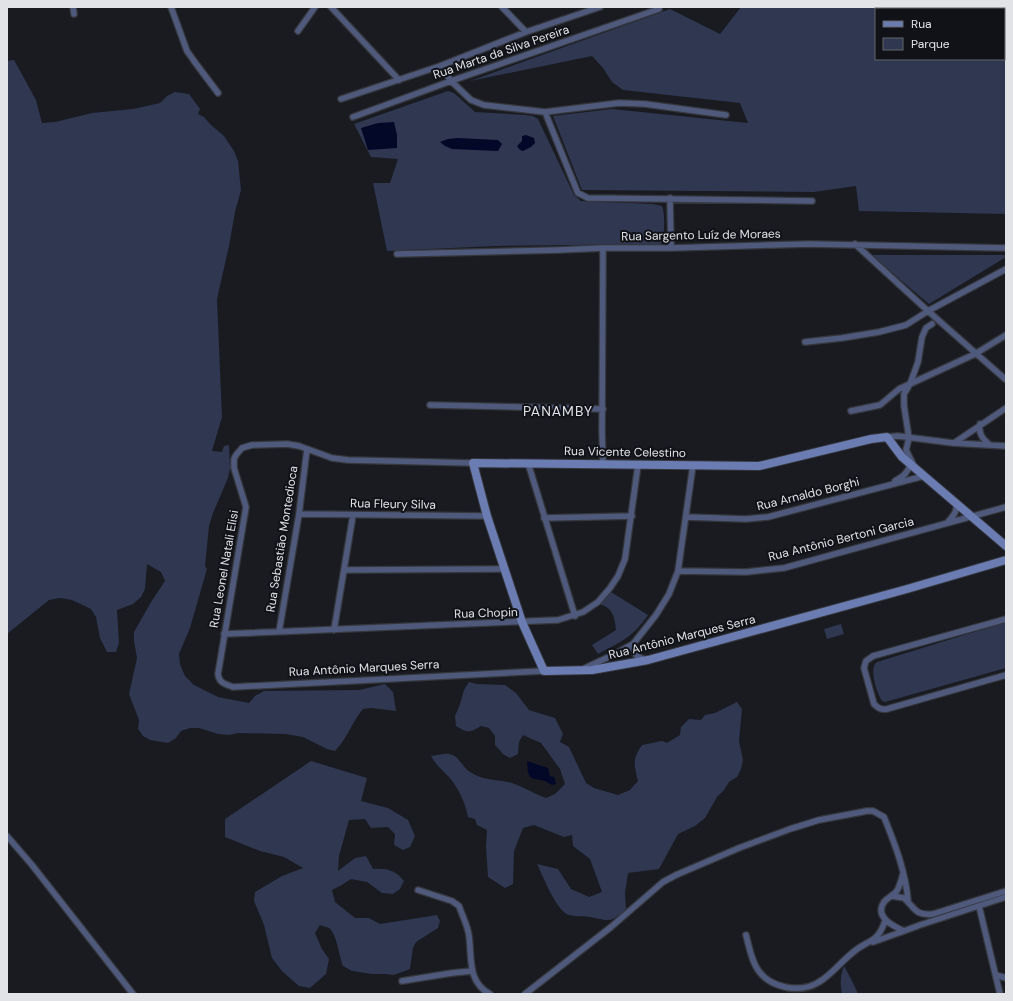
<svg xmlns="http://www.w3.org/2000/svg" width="1013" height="1001" font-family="'DM Sans',sans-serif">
  <rect width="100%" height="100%" fill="#191b21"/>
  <path fill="#2f3751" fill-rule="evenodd" d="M741 7H1006V214L859 211 856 186 814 192 582 190 553 116 612 109 748 123 740 103 623 90 612 82 603 68 592 56 470 81 670 9 720 34ZM876 9H1004V59H876Z
    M14 60 36 100 42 123 55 122 92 113 133 109 160 103 167 96 175 92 189 94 200 109 198 114 204 117 210 124 224 136 234 151 238 161 241 190 235 212 229 246 217 299 222 417 212 451 222 452 224 446 229 445 230 468 228 478 213 513 209 526 205 566 207 569 190 628 179 654 180 664 185 676 194 685 218 697 249 703 255 696 264 691 359 690 385 684 393 692 396 711 371 708 363 709C352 722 347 739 335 751L327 749 303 737 285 734 238 733 229 735 218 734 199 728H190L181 731 176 738 168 743 150 740 143 736 138 729 139 720 129 694 137 658 134 641V632L151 602 165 581 161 572 147 564 145 589 141 597 133 604 117 610 119 643 116 652H107L100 638 96 617 91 609 72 600 60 598 49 600 7 634V61Z
    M448 91 454 93 475 112 525 115 533 116 538 119 574 195 581 201 653 204 662 206C666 217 663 230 664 241L660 244 495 246 387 251 373 183H390L398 159 371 157 354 124Z
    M871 255H1006V257L929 304Z
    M611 592 648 615C633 637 621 642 598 654L592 645 616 630C615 617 612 607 599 604Z
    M1006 622V668L885 702 882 701C877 693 868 668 877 662Z
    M841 624 844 634 827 639 824 629Z
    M469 682 477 684 505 685 516 693 529 710 555 718 563 734 560 742 569 747 586 783 594 788 618 795 630 790 638 781C634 765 632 759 642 745L662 741 667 743 680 735 681 727 689 719 701 720 705 715 715 713 737 702 742 709 739 741 743 760 741 769 737 777 729 782 724 790 717 797 705 818 695 826 678 834 659 869 628 873 625 893 626 909C611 923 610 921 590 917 584 916 575 917 569 915 556 911 543 876 537 864L558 869 571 889 589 897 602 892 590 859 573 846 572 835 564 837 534 825 523 828 514 851 513 884 505 888 488 877 486 847 487 830 477 825 475 819 468 817C465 802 459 789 449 777 442 770 436 765 431 756 435 756 445 753 449 754 459 755 462 767 470 772 483 781 498 779 512 783 524 787 534 794 546 798L555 794 565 784 560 769 541 743 523 735 519 742 518 754 510 758 503 754 495 745V736L489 728 481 726C470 733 467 733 456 726L455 716 460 704 464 690Z
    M311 761 367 778 361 801 388 808 408 820 415 836 410 847 403 850 394 845 395 834 388 827 371 828 365 819 349 820 339 856 338 871 355 858 366 856 373 869C387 868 395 870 404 881L400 889 393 894 382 893 367 882 351 879 340 886 332 890 335 902 355 918H369L380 924 437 915 440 921 438 928 416 942 413 948 410 969 394 975 385 974H372L352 971 343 966C339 956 337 934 329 928 327 927 322 926 320 925L315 933 322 949 329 959 326 974 310 988 299 986 292 980 282 971 272 958 264 925 254 901 255 892 282 876 303 868 284 857 260 851 225 837V819Z
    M844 966C849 975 854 984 858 994H842C840 984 840 975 844 966Z"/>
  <path fill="#040828" d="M394 122 397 135V148L368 150 361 128 378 123Z
    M526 135 534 138 535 143 531 147 523 151 520 150 517 146 522 141V136Z
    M458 138 498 140 502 144 498 151 452 149 445 146 440 142 448 139Z
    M527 761 548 768 550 776 554 777 556 784 552 785 545 781 531 778 528 773Z"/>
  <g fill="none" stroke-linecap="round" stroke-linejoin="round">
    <defs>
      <path id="street" d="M73 7 74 14
        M171 7 187 51 194 61 218 93
        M331 7 399 80
        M502 7 526 32
        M298 31 315 7
        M440 66 451 81 471 100 484 105 545 112 619 103 645 104 726 115
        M341 99 440 66 526 32 600 7
        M545 112 577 191 578 193 588 198 812 201
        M353 117 451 81 659 9
        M670 198 671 248
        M855 244 928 311 1005 379
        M397 254 559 250 603 248H671L809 244 1006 248
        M805 342 842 338 879 332 906 325 928 311 1006 269
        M430 405 603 409
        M851 411 880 405 899 389 975 354 1006 335
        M980 424C978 434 983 439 990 445
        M887 437 898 436 953 443 1006 446
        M954 443 1006 408
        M473 463 348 460 332 458 299 446 287 444 252 445 242 448 236 455 234 459V468L246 507 218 674C219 683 225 684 233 687L544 671
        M528 463 575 616
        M603 464 602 432 603 248
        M913 464 906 450 909 438 904 406V394L910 384 918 362 922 337 926 328 932 324
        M895 481C904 476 907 473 911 464
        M299 514 487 516
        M686 517 746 519 768 517 924 476
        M544 518 632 516
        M947 523C952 517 958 512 956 503
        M344 570 504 569
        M678 571 746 572 784 568 1006 507
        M1006 619 873 656 866 661 864 668 874 704C878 708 881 710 887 709L1006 675
        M334 630 353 515
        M279 632 299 514 307 449
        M224 634 558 620 583 612 598 602 610 588 618 576 625 559 638 465
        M633 644C632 654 637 657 646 660
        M585 668 615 654 633 644 656 615 669 594 678 571 693 465
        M7 836 32 865 133 994
        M903 874C901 880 900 887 896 892 892 896 887 898 884 902 874 917 893 926 904 931L920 925 1006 897
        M418 890 452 901 459 906C462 915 468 926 469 936 472 957 467 982 490 994
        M892 896 904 898C915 908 915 916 933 914L1006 891
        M979 906 1000 994
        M746 935C749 946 751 960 758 970 770 988 800 994 819 982 831 975 840 963 851 954 867 939 877 945 885 921
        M873 942 904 931
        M996 975 1006 978
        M402 981 452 973 472 971
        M525 994 611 927 663 882 676 875 739 848 790 829 819 820 867 811H873L884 817C895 844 906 873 908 901"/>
      <path id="secondary" d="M1006 546 902 457 887 437 871 439 759 466 473 463 487 516 522 622 544 671 592 670 648 660 907 589 1006 560"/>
    </defs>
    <use href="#street" stroke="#35373d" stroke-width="8"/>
    <use href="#secondary" stroke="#35373d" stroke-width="10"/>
    <use href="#street" stroke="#4e597b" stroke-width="5.5"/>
    <use href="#secondary" stroke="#6b7cb2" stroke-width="8"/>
  </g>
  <g text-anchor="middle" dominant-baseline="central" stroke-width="4" stroke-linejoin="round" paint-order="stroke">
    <g font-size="12" fill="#e1e3e7" stroke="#101218">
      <text transform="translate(501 52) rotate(-19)">Rua Marta da Silva Pereira</text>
      <text transform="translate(701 235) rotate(-1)">Rua Sargento Luíz de Moraes</text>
      <text transform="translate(625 452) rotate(1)">Rua Vicente Celestino</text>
      <text transform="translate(808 494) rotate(-14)">Rua Arnaldo Borghi</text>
      <text transform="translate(393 504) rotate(1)">Rua Fleury Silva</text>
      <text transform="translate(282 539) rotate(-81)">Rua Sebastião Montedioca</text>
      <text transform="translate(841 539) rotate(-14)">Rua Antônio Bertoni Garcia</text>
      <text transform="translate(224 569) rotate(-80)">Rua Leonel Natali Elisi</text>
      <text transform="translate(486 613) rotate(-2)">Rua Chopin</text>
      <text transform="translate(682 637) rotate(-14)">Rua Antônio Marques Serra</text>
      <text transform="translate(364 668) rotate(-3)">Rua Antônio Marques Serra</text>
    </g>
    <g font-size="14" letter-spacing="1" fill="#e1e3e7" stroke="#101218">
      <text x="558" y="411">PANAMBY</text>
    </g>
  </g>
  <rect width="1013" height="1001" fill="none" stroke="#e1e3e7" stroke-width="16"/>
  <rect x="875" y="8" width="130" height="52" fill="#101218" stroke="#64666b"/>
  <rect x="883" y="21" width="20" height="6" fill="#6b7cb2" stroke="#64666b"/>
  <text x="911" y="28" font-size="12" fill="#e1e3e7">Rua</text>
  <rect x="883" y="38" width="20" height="12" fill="#2f3751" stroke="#64666b"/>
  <text x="911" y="48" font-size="12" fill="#e1e3e7">Parque</text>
</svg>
